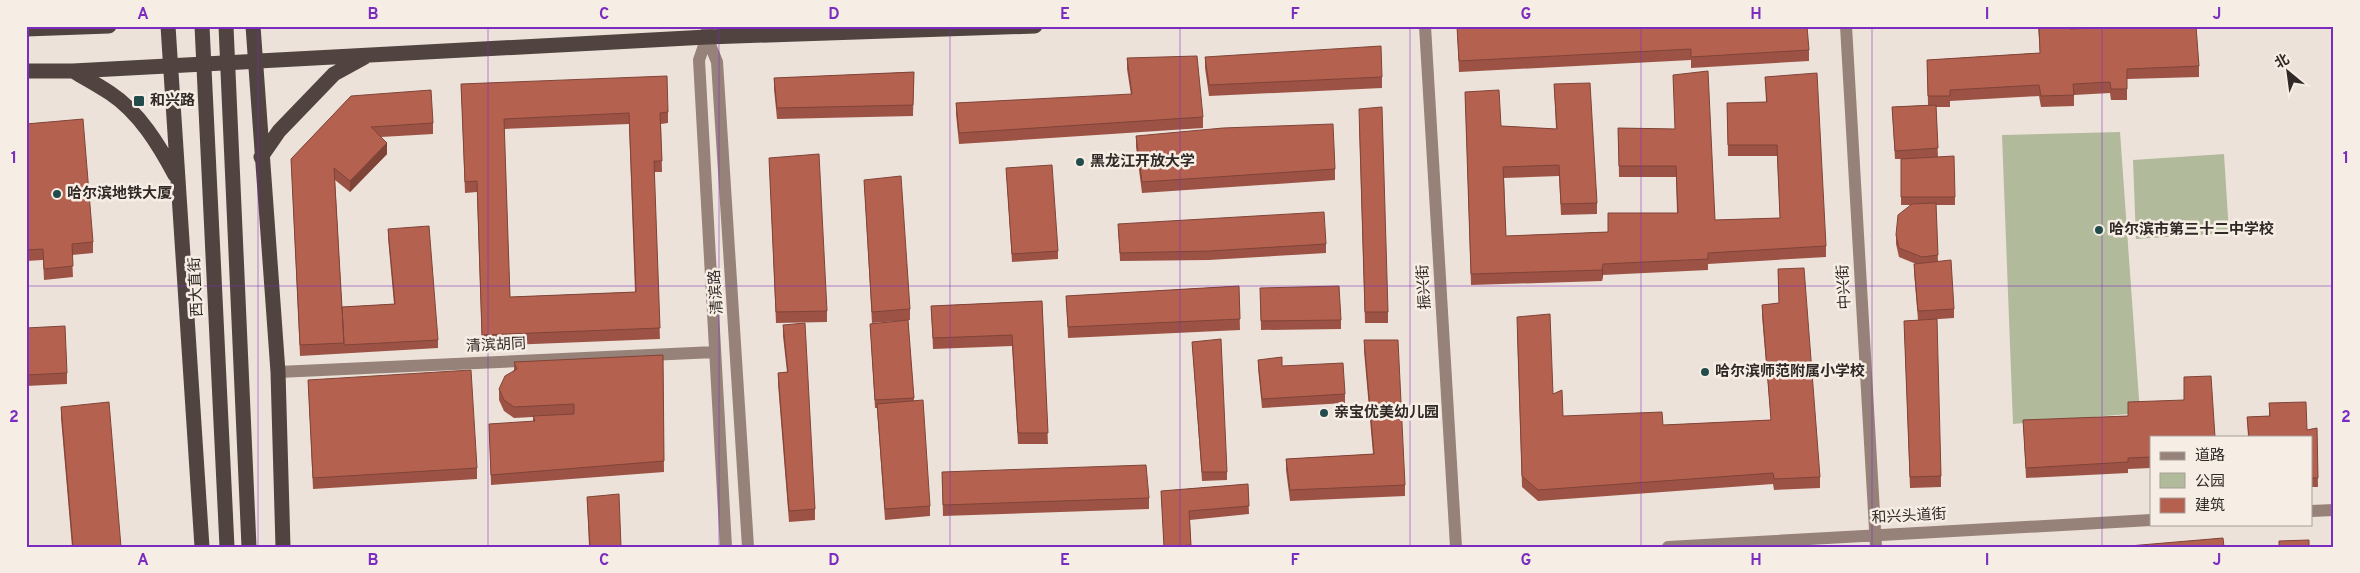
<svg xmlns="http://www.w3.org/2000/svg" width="2360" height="573" font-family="Overpass,'Noto Sans SC',sans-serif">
  <rect width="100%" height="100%" fill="#ede2d9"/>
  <path fill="#b2ba9c" d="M2120 132 2140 413 2013 424 2002 135Z
    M2224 154 2229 233 2136 239 2133 160Z"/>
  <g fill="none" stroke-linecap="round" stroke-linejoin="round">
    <path stroke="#968279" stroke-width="12" d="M707 26V37L699 60 726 547
      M1425 26 1456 547
      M1846 26 1876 547
      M707 37 717 62 748 547
      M278 372 715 352
      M2311 511 2334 510
      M1668 547 2151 520"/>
    <path stroke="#51433f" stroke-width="15" d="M168 26 202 547
      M253 26 278 372 283 547
      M26 29 109 26
      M26 71H73L707 37 1035 26
      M73 71C85 78 98 85 110 93 139 112 159 145 175 175
      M261 157 279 131 334 74 365 57"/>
    <path stroke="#51433f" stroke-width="15" d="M202 26 227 547
      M226 26 249 547"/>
  </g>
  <path fill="#9c5345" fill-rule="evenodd" d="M2038 26H2069L2070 29 2199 66V77L2127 79V100H2111L2110 93 2074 95V106L2041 107 2039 96 1950 101V107H1936L1938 157 1955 197V205H1936L1938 261 1954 309V318L1924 320 1941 476V487L1910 488 1904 321 1918 320 1914 272V264H1916L1899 257 1896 244V235L1910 205H1901V159H1895L1892 107 1928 105 1927 60 2040 53Z
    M1457 27 1809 50V61L1691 68V60L1459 72Z
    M1205 57 1382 77V88L1209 96 1205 68Z
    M1127 58 1203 117V128L959 144 956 114V103L1131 95 1127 69Z
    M914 72 913 116 777 119 774 89V78Z
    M1765 77 1826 246V257L1708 264V270L1603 275 1602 281 1471 285 1465 92 1501 126 1556 129 1554 84 1597 203V214L1561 215 1559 176 1504 178 1506 236 1608 232 1677 213 1676 177H1619L1618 128 1674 129 1715 220 1780 218 1777 156H1728L1727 103 1766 102Z
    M461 84 668 112V123L661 124 662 172H654L660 339 482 346 477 192 465 193ZM629 124 635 292 510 297 504 129Z
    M351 96 433 123V134L381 137 387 154 350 192 335 180 342 307 394 304 388 238V229L438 340V348L300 356 291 159Z
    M1359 120 1388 312V323H1365Z
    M26 124 93 242V253L72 255 73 277 44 280 43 260 26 261Z
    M1136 136 1335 169V180L1142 193 1136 147Z
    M769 158 827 311V322L776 323Z
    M1006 168 1058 251V259L1012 262Z
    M864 180 910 309V320L872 323Z
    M1118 224 1326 244V253L1209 260 1120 261Z
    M1778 269 1820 477V488L1774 490 1773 484 1538 501 1522 487 1517 328 1553 394 1563 416 1663 425 1771 420 1762 316V305L1779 303Z
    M1239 286 1240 330 1068 338 1066 296Z
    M1260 288 1341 320V329L1261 330Z
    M1042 301 1048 444H1018L1012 346 933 349 931 306Z
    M908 320 914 401 930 506V516L885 520 877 408H875L870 324Z
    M783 325 815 509V520L789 522 778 384V373L787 372 783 336Z
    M26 328 67 373V384L26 386Z
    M1364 340 1405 485V496L1290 501 1286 470V459L1373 454 1364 351Z
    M1192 342 1227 472V480L1202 481Z
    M663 355 664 472 491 485 489 424 533 422V417L514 418 504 411 499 400V389L514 370V362Z
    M1258 360 1282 366 1345 394V403L1262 408 1258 368Z
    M2211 376 2151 437V468L2128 469V473L2026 478 2023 420 2128 416 2184 400Z
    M308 380 477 468V479L313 489Z
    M2269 403 2307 430 2317 428 2318 487H2311V437H2248L2247 417 2269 416Z
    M61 407 121 547H72L61 418Z
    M942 472 1149 498V509L943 516Z
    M1248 484 1249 514 1190 520 1191 547H1164L1161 491Z
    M587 497 621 547H589Z"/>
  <path fill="#7f4438" d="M387 143V154L350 192V181Z
    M1603 264V275L1602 281V270Z"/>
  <path fill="#b56150" stroke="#7f4438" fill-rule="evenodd" d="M1469 26H1807L1809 50 1691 57V49L1459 61 1457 27Z
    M2039 26H2069L2070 29 2161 26H2196L2199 66 2127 69V89H2111L2110 82 2073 84 2074 95 2041 96 2039 85 1950 90V96H1928L1927 60 2040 53Z
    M1381 46 1382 77 1209 85 1205 57Z
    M1197 56 1203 117 959 133 956 103 1132 94 1127 58Z
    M1708 71 1715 220 1780 218 1777 145H1728L1727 103 1767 102 1765 77 1817 73 1826 246 1708 253V259L1603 264 1602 270 1471 274 1465 92 1499 90 1501 126 1557 129 1554 84 1590 83 1597 203 1561 204 1559 165 1503 167 1506 236 1608 232V213H1678L1676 166H1619L1618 128 1675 129 1673 75Z
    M914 72 913 105 777 108 774 78Z
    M667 76 668 112 660 113 662 161H654L660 328 482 335 477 181 465 182 461 84ZM629 113 636 292 510 297 504 119Z
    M431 90 433 123 371 127 387 143 350 181 334 168 344 343 300 345 291 159 351 96Z
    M1936 105 1938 148 1895 151 1892 107Z
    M1382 107 1388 312H1365L1359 109Z
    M83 119 93 242 72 244 73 266 44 269 43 249 26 250V124Z
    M1333 124 1335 169 1142 182 1136 136 1223 128Z
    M819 154 827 311 776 312 769 158Z
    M1954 156 1955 197H1901V159Z
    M1052 165 1058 251 1012 254 1006 168Z
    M901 176 910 309 872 312 864 180Z
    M1936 203 1938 255 1922 257 1899 248 1896 235 1898 215 1912 204Z
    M1324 212 1326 244 1209 251 1120 253 1118 224Z
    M429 226 438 340 344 345 342 307 395 304 388 229Z
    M1951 260 1954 309 1918 311 1914 264Z
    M1804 268 1820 477 1774 479 1773 473 1538 490 1522 476 1517 317 1550 314 1553 394 1562 390 1563 416 1662 412 1663 425 1771 420 1762 305 1779 303 1778 269Z
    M1239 286 1240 319 1068 327 1066 296Z
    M1339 286 1341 320 1261 321 1260 288Z
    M1042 301 1048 433H1018L1012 335 933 338 931 306Z
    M1937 319 1941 476 1910 477 1904 321Z
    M908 320 914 398 875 400 870 324Z
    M805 323 815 509 789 511 778 373 788 372 783 325Z
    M65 326 67 373 26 375V328Z
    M1221 339 1227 472H1202L1192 342Z
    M1364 340H1398L1405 485 1290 490 1286 459 1374 454Z
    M663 355 664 461 491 475 489 424 535 421 533 416 574 414V404L514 407 504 400 499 389 505 376 517 369 514 362Z
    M1282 357V366L1343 363 1345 394 1262 399 1258 360Z
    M471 370 477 468 313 478 308 380Z
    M2211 376 2215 437H2151V457L2128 458V462L2026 468 2023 420 2128 416V402L2184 400V377Z
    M923 400 930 506 885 509 877 404Z
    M109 402 121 547H73L61 407Z
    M2306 402 2307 430 2317 428 2318 478H2311V437H2249L2247 417 2270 416 2269 403Z
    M1146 465 1149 498 943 505 942 472Z
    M1248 484 1249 506 1189 511 1191 545 1164 547 1161 491Z
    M619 494 621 547H590L587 497Z
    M2223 538 2224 547H2117Z
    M2309 540V547H2279V541Z"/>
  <path fill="none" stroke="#7b2cbf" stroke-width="1" stroke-opacity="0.55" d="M258 26V547M488 26V547M719 26V547M950 26V547M1180 26V547M1410 26V547M1641 26V547M1872 26V547M2102 26V547M26 286H2334"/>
  <g fill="#224c4c" stroke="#f6ede5" stroke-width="2">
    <rect x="133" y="95" width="12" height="12" rx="2.5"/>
    <circle cx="1080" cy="162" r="5"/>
    <circle cx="57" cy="194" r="5"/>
    <circle cx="2099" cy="230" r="5"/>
    <circle cx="1705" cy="372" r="5"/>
    <circle cx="1324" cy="413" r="5"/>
  </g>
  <g text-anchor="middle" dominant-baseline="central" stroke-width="5" stroke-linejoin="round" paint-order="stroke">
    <g font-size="15" font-weight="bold" fill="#312926" stroke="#f6ede5" text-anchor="start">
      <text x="150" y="101">和兴路</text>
      <text x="1090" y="162">黑龙江开放大学</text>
      <text x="67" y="194">哈尔滨地铁大厦</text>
      <text x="2109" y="230">哈尔滨市第三十二中学校</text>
      <text x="1715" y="372">哈尔滨师范附属小学校</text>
      <text x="1334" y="413">亲宝优美幼儿园</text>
    </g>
    <g font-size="15" fill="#312926" stroke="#f6ede5">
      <text transform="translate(197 287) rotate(-93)">西大直街</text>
      <text transform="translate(1425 287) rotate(-93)">振兴街</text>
      <text transform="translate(1845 287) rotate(-93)">中兴街</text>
      <text transform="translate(717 292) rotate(-94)">清滨路</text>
      <text transform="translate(496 346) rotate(-3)">清滨胡同</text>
      <text transform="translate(1909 517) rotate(-3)">和兴头道街</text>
    </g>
  </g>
  <rect width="2360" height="573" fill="none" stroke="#f6ede5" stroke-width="55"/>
  <rect x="2150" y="436" width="162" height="90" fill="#f6ede5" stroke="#a79f99"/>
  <rect x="2160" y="452" width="25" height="8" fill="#968279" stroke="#a79f99"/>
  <text x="2195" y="460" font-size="15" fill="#312926">道路</text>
  <rect x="2160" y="473" width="25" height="15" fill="#b2ba9c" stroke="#a79f99"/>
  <text x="2195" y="486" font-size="15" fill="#312926">公园</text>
  <rect x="2160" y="498" width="25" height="15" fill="#b56150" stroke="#a79f99"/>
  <text x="2195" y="510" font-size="15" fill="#312926">建筑</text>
  <g transform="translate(2288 72) rotate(331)" stroke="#f6ede5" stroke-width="4" paint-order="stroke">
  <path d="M0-4L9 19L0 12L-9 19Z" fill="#312926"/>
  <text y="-8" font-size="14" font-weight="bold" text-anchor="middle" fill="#312926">北</text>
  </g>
  <rect x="28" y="28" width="2304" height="518" fill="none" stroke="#7b2cbf" stroke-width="2"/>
  <g font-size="16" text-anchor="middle" font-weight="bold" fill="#7b2cbf">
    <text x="143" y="19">A</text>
    <text x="373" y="19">B</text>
    <text x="604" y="19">C</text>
    <text x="834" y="19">D</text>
    <text x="1065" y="19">E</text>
    <text x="1295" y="19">F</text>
    <text x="1526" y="19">G</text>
    <text x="1756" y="19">H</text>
    <text x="1987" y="19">I</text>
    <text x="2217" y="19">J</text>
    <text x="14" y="163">1</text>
    <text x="2346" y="163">1</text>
    <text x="14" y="422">2</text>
    <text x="2346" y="422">2</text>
    <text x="143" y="565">A</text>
    <text x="373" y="565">B</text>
    <text x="604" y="565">C</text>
    <text x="834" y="565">D</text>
    <text x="1065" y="565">E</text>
    <text x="1295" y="565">F</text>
    <text x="1526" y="565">G</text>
    <text x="1756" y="565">H</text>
    <text x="1987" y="565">I</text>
    <text x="2217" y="565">J</text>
  </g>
</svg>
